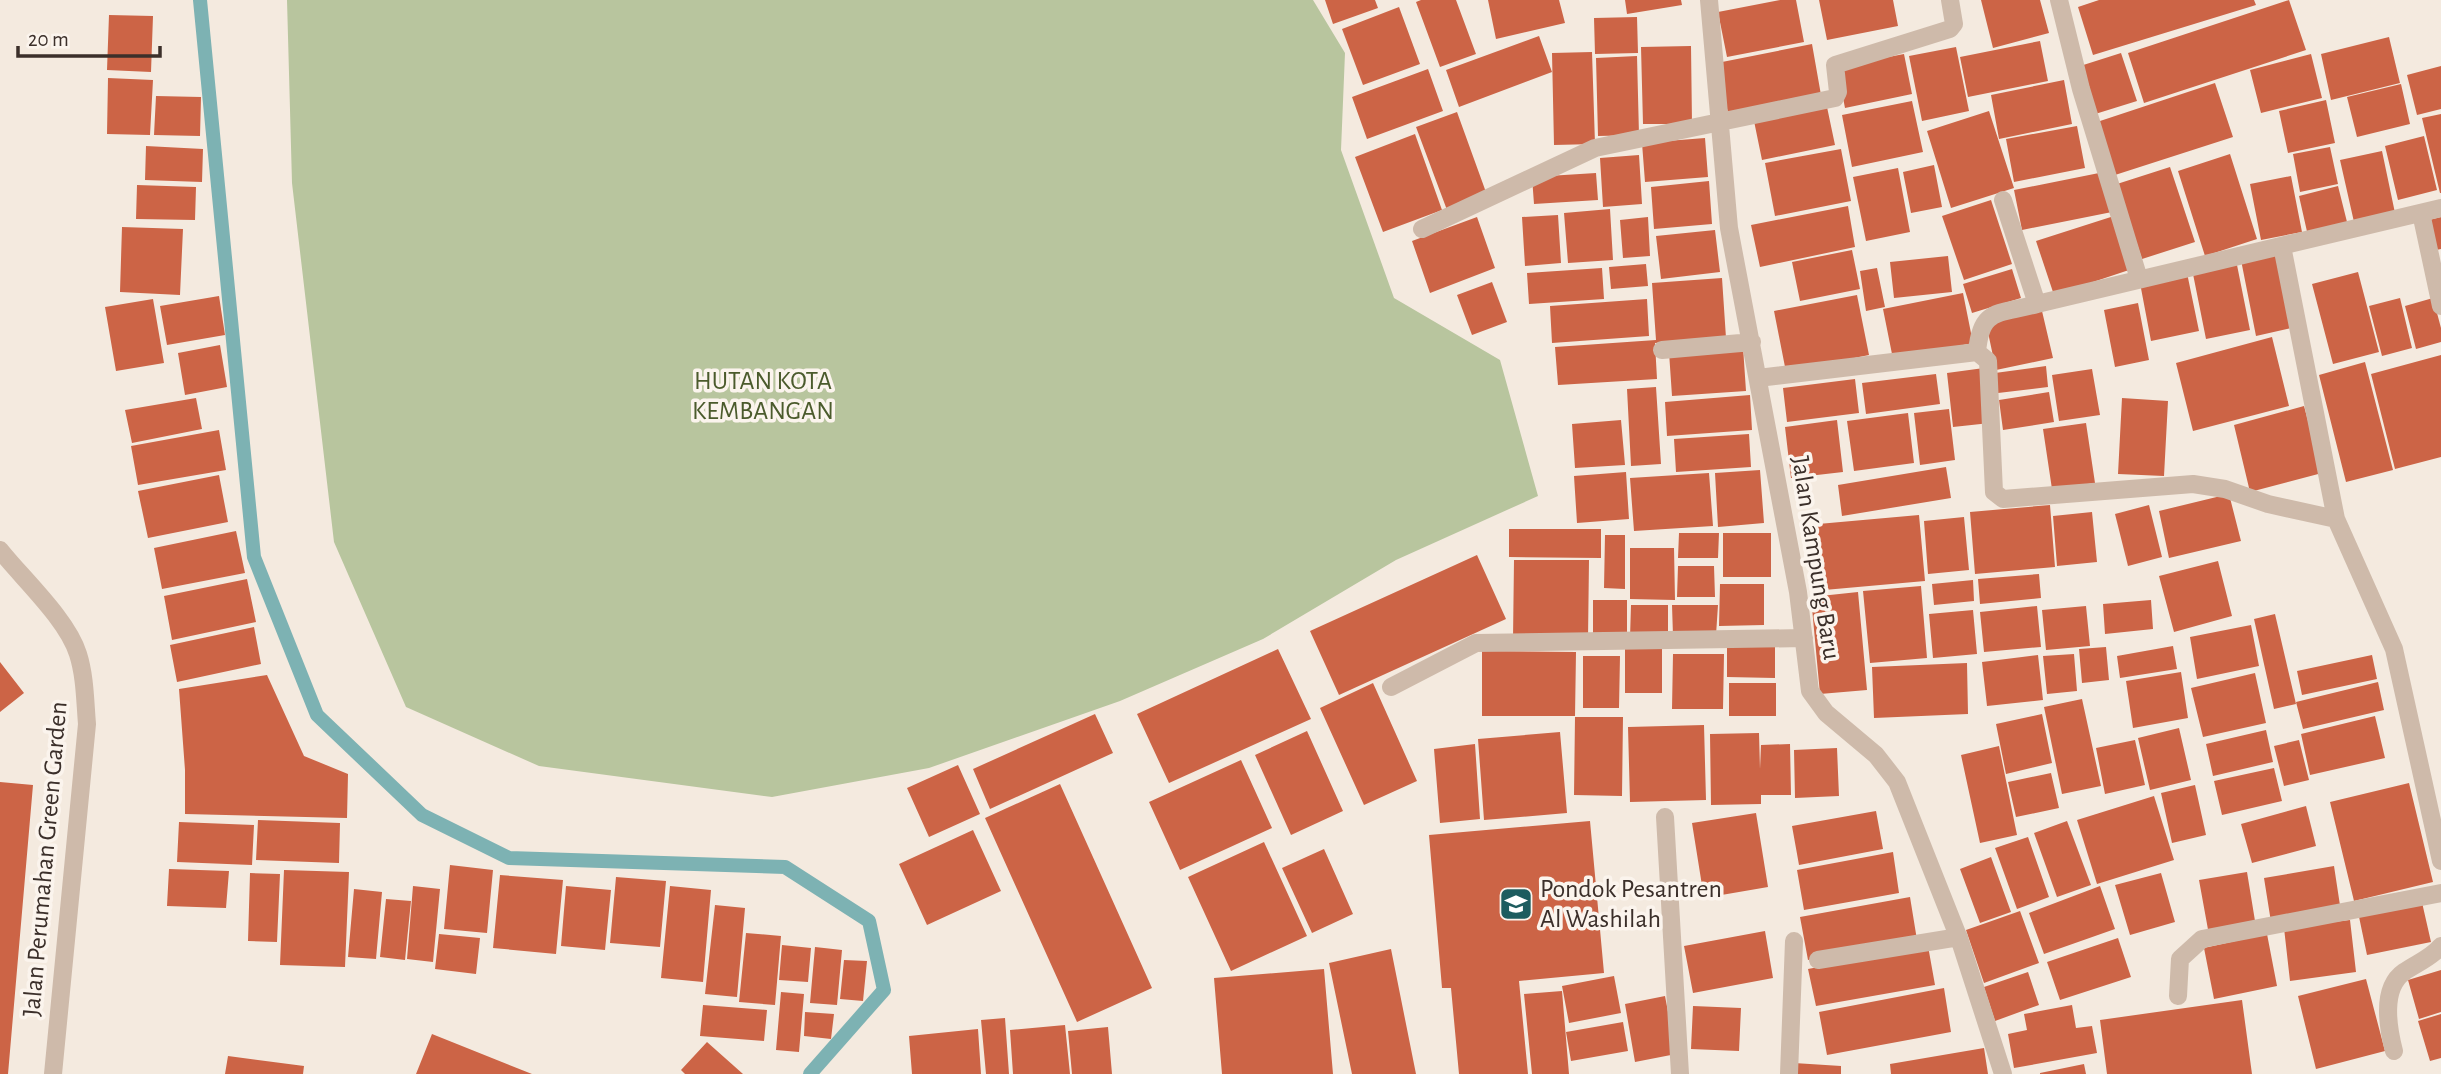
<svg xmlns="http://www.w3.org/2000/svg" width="2441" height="1074" font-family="'Alegreya Sans',sans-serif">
  <rect width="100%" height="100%" fill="#f4eadf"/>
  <path fill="#b8c59e" d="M287 0H1313L1345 53 1341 150 1394 298 1500 360 1538 496 1396 560 1263 639 1120 701 929 768 772 797 539 766 406 707 334 542 292 183Z"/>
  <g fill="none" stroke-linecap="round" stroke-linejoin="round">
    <path stroke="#7db2b3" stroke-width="14" d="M200 0 254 557 317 715 422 815 509 858 785 867 869 921 884 990 810 1074"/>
  </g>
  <path fill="#cc6446" d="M1325 0H1375L1378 8 1333 24Z
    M1421 0H1456L1476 54 1440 67 1416 2Z
    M1488 0H1559L1565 23 1496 39Z
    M1625 0H1681L1682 5 1627 14Z
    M1780 0H1796L1804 42 1727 57 1718 12Z
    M1819 0H1893L1898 26 1827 40Z
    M1981 0H2040L2049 33 1993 48Z
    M2099 0H2254L2256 5 2093 55 2078 7Z
    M2289 0 2306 50 2144 103 2128 53Z
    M1399 7 1420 64 1363 85 1342 29Z
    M109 15 153 16 151 72 107 70Z
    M1637 17 1638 53 1595 54 1594 18Z
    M1539 36 1552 72 1459 107 1446 70Z
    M2389 37 2400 83 2331 100 2321 54Z
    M2040 41 2048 81 1968 97 1960 57Z
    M1812 44 1821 95 1728 113 1717 63Z
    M1691 46 1692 124H1643L1641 47Z
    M1956 47 1969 111 1922 121 1909 56Z
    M1592 52 1595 144 1554 145 1552 53Z
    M2121 53 2137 101 2092 115 2077 67Z
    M1904 54 1912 94 1845 108 1837 67Z
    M2311 54 2322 98 2261 113 2250 70Z
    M1637 56 1639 135 1598 136 1596 58Z
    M2441 66V109L2417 115 2407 75Z
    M1428 69 1443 111 1367 139 1352 97Z
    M108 78 153 80 150 135 107 134Z
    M2064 80 2072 124 1999 139 1991 95Z
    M2215 83 2233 137 2115 175 2097 122Z
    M2401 84 2410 124 2357 137 2347 97Z
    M156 96 201 97 200 136 154 135Z
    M2326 100 2335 143 2288 153 2279 111Z
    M1912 101 1923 152 1852 167 1842 115Z
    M1827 107 1835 145 1762 160 1754 121Z
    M1989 111 2014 188 1951 208 1927 131Z
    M1457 112 1487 195 1447 210 1416 127Z
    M2441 114V193H2440L2422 118Z
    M2077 126 2085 168 2014 182 2006 139Z
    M1415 134 1442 210 1383 232 1355 157Z
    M2424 136 2437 190 2398 200 2385 146Z
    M1705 138 1708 177 1645 182 1642 143Z
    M146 146 203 149 202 182 145 180Z
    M2330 147 2338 184 2300 192 2293 154Z
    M1841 149 1851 201 1775 216 1765 163Z
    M2382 151 2395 213 2354 222 2340 160Z
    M2230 154 2257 239 2205 256 2178 171Z
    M1639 155 1642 204 1603 207 1600 158Z
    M1934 165 1942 207 1911 213 1903 172Z
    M2170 167 2195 242 2142 259 2117 184Z
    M1898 168 1910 232 1866 241 1853 177Z
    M2104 172 2112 212 2022 230 2014 190Z
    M1596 173 1598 200 1534 204 1532 177Z
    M2291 176 2302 232 2261 240 2250 184Z
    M1709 181 1712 224 1654 229 1651 187Z
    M137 185 196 187 195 220 136 219Z
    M2338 186 2348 226 2308 236 2299 196Z
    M1991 200 2012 264 1964 280 1942 216Z
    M1848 206 1855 247 1760 267 1751 225Z
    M1610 209 1613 260 1568 263 1564 213Z
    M1558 215 1561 263 1525 266 1522 217Z
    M2114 216 2132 269 2054 295 2036 241Z
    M1477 217 1495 268 1430 293 1412 241Z
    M1648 217 1650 256 1623 258 1620 220Z
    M2441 217V249L2436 250 2429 220Z
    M122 227 183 229 180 295 120 292Z
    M1715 230 1720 272 1661 279 1656 236Z
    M1852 250 1860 289 1800 301 1792 262Z
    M2276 253 2291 328 2256 336 2241 260Z
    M1948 256 1952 292 1894 298 1890 262Z
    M1646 264 1648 286 1611 289 1609 267Z
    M2237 265 2250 330 2206 339 2193 274Z
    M1602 268 1604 299 1529 304 1527 273Z
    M1877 268 1885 307 1866 311 1860 271Z
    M2012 269 2021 298 1972 313 1963 284Z
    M2358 272 2379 352 2333 364 2312 284Z
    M2187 273 2199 331 2151 341 2140 283Z
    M1722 278 1726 338 1655 343 1657 379 1558 385 1555 347 1656 340 1652 283Z
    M1492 282 1507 322 1472 335 1457 295Z
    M1963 293 1973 343 1893 359 1883 309Z
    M1857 295 1869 355 1786 372 1774 311Z
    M219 296 225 335 167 345 160 306Z
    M2400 298 2412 348 2382 356 2369 306Z
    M2433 298 2441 328V342L2416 349 2405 306Z
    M153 299 164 363 116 371 105 307Z
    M1647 299 1649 336 1552 343 1550 306Z
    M2138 303 2149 360 2115 367 2104 310Z
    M2042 311 2053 358 1996 370 1986 323Z
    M2272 337 2289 406 2193 431 2176 363Z
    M220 345 227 387 185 395 178 353Z
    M1743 347 1746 391 1672 396 1669 352Z
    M2441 355V457L2395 469 2371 374Z
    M2365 362 2393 470 2346 482 2319 375Z
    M2046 366 2048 387 1998 393 1995 373Z
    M1984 368 1990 423 1953 427 1947 373Z
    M2092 369 2100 415 2059 421 2052 375Z
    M1936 374 1940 404 1866 414 1862 383Z
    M1855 379 1859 413 1787 422 1783 388Z
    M1656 387 1661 464 1631 466 1627 389Z
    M2049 392 2054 422 2003 430 1999 400Z
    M1750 395 1752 430 1667 436 1665 402Z
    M196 398 202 429 132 443 125 410Z
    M2122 398 2168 401 2164 476 2118 474Z
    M2304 406 2322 473 2250 492 2234 425Z
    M1949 409 1955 460 1920 465 1914 413Z
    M1908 413 1914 463 1854 471 1847 421Z
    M1621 420 1625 465 1575 468 1572 424Z
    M1837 420 1843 472 1791 478 1785 427Z
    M2086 423 2095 483 2052 489 2043 429Z
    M219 430 226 470 138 485 131 446Z
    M1749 434 1751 467 1676 472 1674 439Z
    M1946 467 1951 498 1842 516 1838 485Z
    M1760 470 1764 523 1718 527 1715 473Z
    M1626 472 1629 519 1577 523 1574 476Z
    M1709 473 1713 526 1634 531 1630 478Z
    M219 475 228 522 148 538 138 491Z
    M2229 494 2241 541 2169 558 2159 511Z
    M2050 505 2055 567 1975 574 1970 512Z
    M2149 505 2162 557 2128 566 2115 514Z
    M2092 512 2097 562 2057 566 2053 516Z
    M1919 515 1925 581 1813 591 1807 525Z
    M1964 517 1969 570 1928 574 1924 521Z
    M1509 529H1601V558L1509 557Z
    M236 531 245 573 162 589 154 548Z
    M1679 533H1719L1718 558H1678Z
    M1723 533H1771V577H1723Z
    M1605 535H1625V589L1604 588Z
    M1630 548H1674L1675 600 1630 599Z
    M1477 555 1506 619 1339 695 1310 631Z
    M1514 560H1589L1588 639H1513Z
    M2218 561 2232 616 2174 632 2159 576Z
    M1678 566H1714L1715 597H1677Z
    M2039 574 2041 598 1980 604 1978 579Z
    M247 579 256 622 172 640 164 596Z
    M1973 580 1974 601 1934 605 1932 584Z
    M1720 584H1764V625L1719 626Z
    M1921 586 1927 658 1870 663 1863 591Z
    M1858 592 1867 690 1820 694 1811 597Z
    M1593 600H1627V635L1593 634Z
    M2151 600 2153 629 2105 634 2103 604Z
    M1631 605H1668V638H1630Z
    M1672 605H1718L1716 635 1673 636Z
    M2037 606 2041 647 1984 652 1980 612Z
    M2086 606 2090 646 2046 650 2042 610Z
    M1973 610 1977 654 1933 658 1929 614Z
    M2275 614 2296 704 2274 709 2254 619Z
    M2251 625 2259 666 2197 679 2190 637Z
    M254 627 261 664 177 682 170 645Z
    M1727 642H1775V678L1727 677Z
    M2173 646 2177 669 2120 678 2117 656Z
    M2106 647 2109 680 2082 683 2079 649Z
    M1625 648 1662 649V693H1625Z
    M1278 649 1311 719 1169 783 1137 714Z
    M1482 651 1576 652 1575 716H1482Z
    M1673 654H1724L1723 709H1672Z
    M2074 654 2077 691 2047 694 2043 656Z
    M2038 655 2043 700 1987 706 1982 662Z
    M2372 655 2377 679 2302 695 2297 671Z
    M1583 656H1620L1619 708H1583Z
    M0 662 24 693 0 712Z
    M1967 663 1968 714 1874 718 1872 667Z
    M2181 672 2188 718 2133 728 2126 681Z
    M2255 673 2266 723 2203 737 2191 688Z
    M267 675 304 756 348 774 347 818 185 814V770L179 689Z
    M2378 682 2384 710 2303 729 2296 702Z
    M1373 683 1417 781 1364 805 1320 708Z
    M1729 683H1776V716H1729Z
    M2082 699 2101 786 2062 794 2044 707Z
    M1095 714 1113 753 990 809 973 769Z
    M2042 714 2052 763 2006 774 1996 724Z
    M2375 716 2385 758 2310 775 2301 734Z
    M1575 717H1623L1622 796 1574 795Z
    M1704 725 1706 800 1630 802 1628 727Z
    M2179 728 2191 780 2150 790 2138 738Z
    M2266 730 2273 762 2213 776 2206 744Z
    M1307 731 1343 811 1291 835 1255 755Z
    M1560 732 1567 813 1484 820 1478 739Z
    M1759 733 1760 769 1761 745 1790 744 1791 795H1761V804L1711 805 1710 734Z
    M2135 740 2145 785 2105 794 2096 748Z
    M2299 740 2309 780 2284 786 2274 746Z
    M1475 744 1480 819 1440 823 1434 749Z
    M1999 746 2017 835 1980 843 1961 755Z
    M1837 748 1839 796 1795 798 1794 750Z
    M1241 760 1272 828 1180 870 1149 802Z
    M958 765 980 814 929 837 907 788Z
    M2274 768 2282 801 2222 815 2214 781Z
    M2051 773 2059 808 2016 817 2008 782Z
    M0 782 33 785 8 1074H0Z
    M2409 783 2433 882 2354 901 2330 802Z
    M1060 784 1152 988 1077 1022 985 818Z
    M2195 785 2206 835 2172 843 2161 793Z
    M2154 796 2174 860 2097 884 2077 820Z
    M2306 806 2316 846 2252 863 2241 824Z
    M1876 811 1883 849 1799 865 1792 826Z
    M1756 813 1768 887 1704 898 1692 823Z
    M258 820 340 823 339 863 256 860Z
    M1590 821 1604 973 1519 981 1528 1074H1459L1451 988H1442L1429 835Z
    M2067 821 2091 885 2057 897 2034 833Z
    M179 822 254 825 252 865 177 862Z
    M973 830 1001 891 927 925 899 864Z
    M2028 837 2049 897 2017 909 1995 848Z
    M1264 842 1307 936 1231 971 1188 877Z
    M1324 849 1353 914 1312 933 1282 868Z
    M1893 852 1899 893 1804 910 1797 870Z
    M1991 857 2011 912 1980 923 1960 869Z
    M450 865 493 870 487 933 444 929Z
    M2334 866 2341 912 2271 922 2264 878Z
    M169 869 229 871 226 908 167 906Z
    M284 870 349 872 345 967 280 965Z
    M2247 872 2256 927 2209 935 2199 880Z
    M250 873 280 874 277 942 248 941Z
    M2161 873 2175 922 2130 935 2115 885Z
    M500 875 563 880 556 954 493 948Z
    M616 877 666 881 660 947 610 943Z
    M413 886 440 889 433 962 407 959Z
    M566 886 611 890 605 950 561 946Z
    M670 886 711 890 703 982 661 978Z
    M2100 886 2115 929 2044 954 2029 913Z
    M354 889 382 892 376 959 348 957Z
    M1910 897 1917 940 1808 960 1800 917Z
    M2421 898 2431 942 2367 955 2358 912Z
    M386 899 411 901 405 960 380 957Z
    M715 905 745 908 737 997 705 994Z
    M2020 911 2039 963 1984 983 1966 930Z
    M2350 920 2356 972 2290 981 2284 928Z
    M1765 931 1773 978 1693 993 1684 946Z
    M746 933 781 936 775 1005 739 1002Z
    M439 934 480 938 476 974 435 969Z
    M2267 934 2277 986 2214 999 2204 948Z
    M2118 938 2131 977 2060 1000 2047 962Z
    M782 945 811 948 808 982 779 980Z
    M1928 946 1935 985 1816 1006 1808 969Z
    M815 947 842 950 837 1005 810 1003Z
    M1391 949 1416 1074H1352L1329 963Z
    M844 960 867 961 863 1001 840 999Z
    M1324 969 1333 1074H1222L1214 978Z
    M2441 970V1012L2419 1019 2408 980Z
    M2028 972 2039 1005 1995 1021 1984 987Z
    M1614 976 1621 1013 1569 1023 1562 986Z
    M2366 979 2385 1051 2316 1069 2298 996Z
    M1944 988 1951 1032 1827 1055 1819 1012Z
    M1562 991 1569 1074H1532L1524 994Z
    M781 992 804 994 799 1052 776 1050Z
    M1665 996 1676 1054 1635 1062 1625 1004Z
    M2242 1000 2252 1074H2107L2100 1020Z
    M703 1005 767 1010 764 1041 700 1036Z
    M2072 1005 2076 1028 2092 1026 2097 1053 2014 1068 2008 1034 2027 1030 2024 1014Z
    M1693 1006 1741 1008 1739 1051 1691 1049Z
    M805 1012 834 1014 831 1039 804 1036Z
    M2441 1014V1058L2430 1061 2418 1021Z
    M1005 1018 1009 1074H986L981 1020Z
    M1623 1022 1628 1051 1571 1061 1566 1032Z
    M1065 1025 1070 1074H1013L1010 1030Z
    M1108 1027 1112 1074H1072L1068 1031Z
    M978 1029 981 1074H912L909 1036Z
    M432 1034 532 1074H416Z
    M707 1042 743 1074H685L681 1070Z
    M1984 1048 1988 1074H1891L1890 1064Z
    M228 1056 304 1066 303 1074H225Z
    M1794 1063 1841 1066V1074H1794Z
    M2084 1064 2086 1074H2040V1073Z"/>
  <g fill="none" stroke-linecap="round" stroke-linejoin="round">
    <path stroke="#cebaaa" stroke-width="18" d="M1709 0 1729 228 1798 592 1810 691 1826 713 1876 755 1897 782 1960 941 2003 1074
      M2059 0 2081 89 2139 279
      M2003 200 2037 304 2441 208
      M2421 213 2441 306
      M1422 229 1595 148 1835 98 1838 92 1835 65 1950 29 1954 24 1950 0
      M2282 246 2336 519 2394 649 2441 861
      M1662 350 1752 342
      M1977 352C1981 307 1998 315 2037 304
      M1758 378 1977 352 1988 361 1994 492 2003 499 2193 484 2225 489 2268 504 2336 519
      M0 550C23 579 67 619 78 654 85 676 85 700 87 724L53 1074
      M1391 687 1476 643 1804 638
      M1665 817 1680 1074
      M1818 960 1959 937
      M2178 996 2180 959 2202 939 2441 893
      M2394 1051C2388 1028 2381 988 2404 972 2417 963 2431 958 2441 946
      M1789 1074 1794 941"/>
  </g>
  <defs>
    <symbol id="school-square" viewBox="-11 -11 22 22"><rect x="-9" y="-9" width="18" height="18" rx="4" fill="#1d5c5f" stroke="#fbf4ed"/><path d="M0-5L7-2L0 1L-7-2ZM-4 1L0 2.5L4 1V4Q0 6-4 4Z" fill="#fff"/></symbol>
  </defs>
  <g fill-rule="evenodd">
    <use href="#school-square" x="1497" y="885" width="38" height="38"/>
  </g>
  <g text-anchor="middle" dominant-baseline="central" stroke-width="7" stroke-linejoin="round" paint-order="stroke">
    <g font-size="26" fill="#4b5b2c" stroke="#fbf4ed">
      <text x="763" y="381">HUTAN KOTA<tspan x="763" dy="30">KEMBANGAN</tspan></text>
    </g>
    <g font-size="26" fill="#3b2f2a" stroke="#fbf4ed">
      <text transform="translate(1816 558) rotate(81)">Jalan Kampung Baru</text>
      <text transform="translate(45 859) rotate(-85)">Jalan Perumahan Green Garden</text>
    </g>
    <g font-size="26" fill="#3b2f2a" stroke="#fbf4ed" text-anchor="start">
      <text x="1540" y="889">Pondok Pesantren<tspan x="1540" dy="30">Al Washilah</tspan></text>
    </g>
  </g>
  <path d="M18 46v10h142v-10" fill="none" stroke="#3b2f2a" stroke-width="3.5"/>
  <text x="28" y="46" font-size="21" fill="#3b2f2a" stroke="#fbf4ed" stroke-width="5" paint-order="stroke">20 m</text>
</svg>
